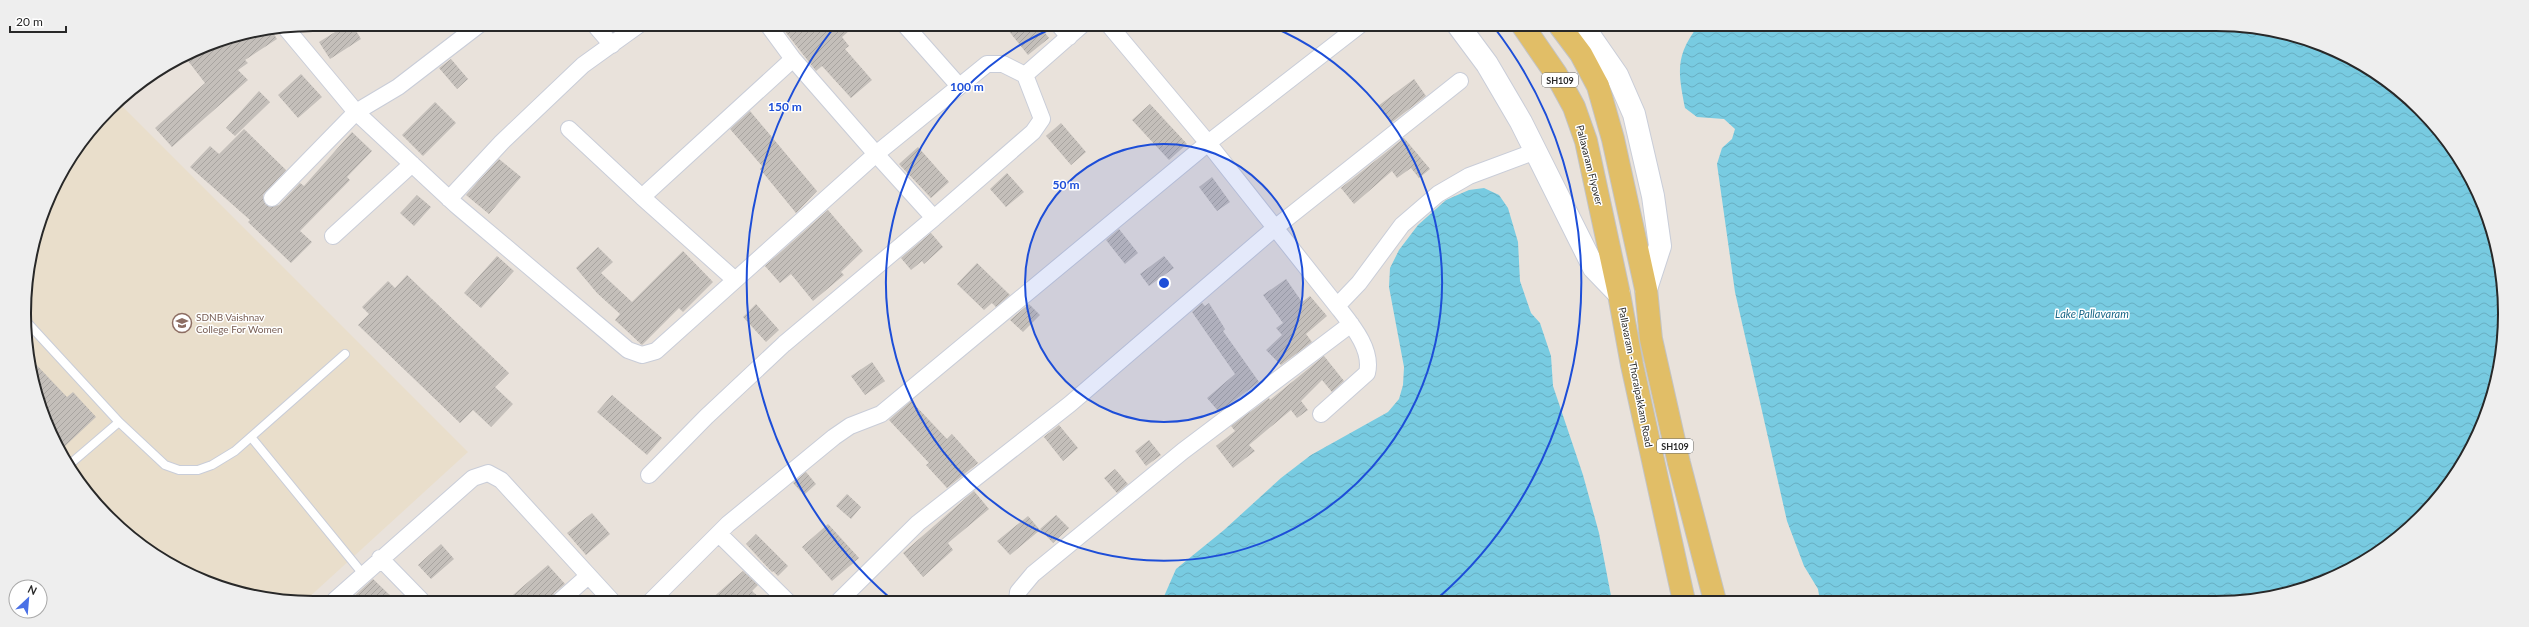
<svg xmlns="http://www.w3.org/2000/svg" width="2529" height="627" font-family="Lato,sans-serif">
  <defs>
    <pattern id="water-waves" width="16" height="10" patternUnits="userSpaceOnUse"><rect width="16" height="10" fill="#78cbe1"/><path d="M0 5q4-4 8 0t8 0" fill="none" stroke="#68aec1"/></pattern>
    <pattern id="building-hatch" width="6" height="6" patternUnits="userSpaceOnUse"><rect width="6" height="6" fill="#c4bfba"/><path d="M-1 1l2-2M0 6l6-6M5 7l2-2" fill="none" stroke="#a8a4a0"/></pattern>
  </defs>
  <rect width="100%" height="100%" fill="#e9e2db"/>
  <path fill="#e9decb" d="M117 101 468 452 306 600H275L220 588 169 564 123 531 84 490 39 406 26 351 25 294 34 238 54 186 84 137Z"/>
  <path fill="url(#water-waves)" d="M1698 26 2254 27 2309 39 2360 63 2407 96 2445 137 2475 186 2495 239 2504 295 2502 352 2475 442 2420 518 2343 573 2253 601H1820L1818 589 1804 566 1787 521 1735 292 1717 164 1722 148 1732 139 1735 129 1724 119 1697 117 1685 108C1678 72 1675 56 1698 26Z
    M1484 188 1499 195 1508 208 1518 242 1520 281 1531 313 1540 323 1551 356 1553 386 1583 475 1599 533 1612 601H1162L1176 569 1224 530 1281 478 1311 455 1388 412 1399 399 1403 385 1404 367 1389 287 1390 268 1399 250 1418 225 1446 200 1469 190Z"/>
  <path fill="url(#building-hatch)" d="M348 24H352L361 39 330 59 319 42Z
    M780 25H856L842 37 849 46 845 49 872 80 851 98 822 66 816 71Z
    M1004 25H1039L1049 38 1028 55Z
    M270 28 277 39 245 60 248 63 238 70 248 80 172 147 155 128 205 83 185 57 203 46 257 30Z
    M451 59 468 79 457 89 439 68Z
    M301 74 322 97 298 118 278 95Z
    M1414 79 1426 96 1391 123 1378 106Z
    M259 91 270 102 235 136 226 128Z
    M435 102 456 123 423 156 402 135Z
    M1150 104 1187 144 1169 160 1132 120Z
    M750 111 817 191 796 213 760 169 762 166 730 129Z
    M1061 123 1086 152 1071 165 1046 136Z
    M244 129 286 170 263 195 265 204 270 207 279 205 300 183 304 186 352 132 372 151 347 177 350 180 300 231 312 242 291 263 248 222 250 220 190 167 210 146 219 154Z
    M1404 138 1430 169 1419 178 1411 168 1397 178 1392 171 1354 204 1341 188Z
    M918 147 949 182 931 198 899 164Z
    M499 159 521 177 489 214 466 195Z
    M1007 173 1024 192 1006 207 990 189Z
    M1212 177 1230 202 1217 211 1199 187Z
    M417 195 431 207 414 226 400 213Z
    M828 210 863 251 841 272 844 275 813 301 791 274 780 283 765 266Z
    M1119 229 1138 253 1125 264 1106 240Z
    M931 233 943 247 924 264 922 261 911 270 901 258Z
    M598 247 613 262 601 273 632 302 683 251 713 282 683 312 679 308 642 345 615 320 620 314 597 293 576 268Z
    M497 256 514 271 481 308 464 293Z
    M1164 256 1174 268 1149 286 1140 274Z
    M977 263 1010 295 996 307 992 303 984 310 957 284Z
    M407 275 509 373 495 387 513 404 491 427 473 410 460 423 358 325 369 314 362 307 388 281 395 288Z
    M1286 279 1302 302 1310 296 1327 316 1306 334 1312 342 1281 365 1266 350 1282 335 1276 328 1283 323 1263 295Z
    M1202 303 1205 306 1209 303 1225 329 1223 331 1259 382 1219 412 1207 398 1235 374 1192 312Z
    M756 304 779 330 766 342 743 317Z
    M1029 304 1040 315 1023 332 1010 320Z
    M27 355 67 397 73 392 96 417 62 449 39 406Z
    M1324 356 1344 381 1332 392 1322 380 1301 401 1308 410 1297 418 1291 410 1249 445 1255 451 1233 468 1216 446 1235 431 1231 426 1269 398 1270 400Z
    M872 362 885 381 865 395 851 376Z
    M612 395 662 438 647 455 597 412Z
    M911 401 947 439 952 434 978 463 947 488 926 465 929 463 889 420Z
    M1059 425 1078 448 1063 461 1044 437Z
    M1149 440 1161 455 1146 466 1135 451Z
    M1115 469 1128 484 1117 493 1104 478Z
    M806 472 816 484 804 495 793 483Z
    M974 491 989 509 948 543 953 550 923 577 903 553Z
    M847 494 861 507 851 519 836 506Z
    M592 513 610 534 586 555 567 533Z
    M1056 515 1069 528 1053 543 1040 529Z
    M1028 516 1040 530 1010 555 997 541Z
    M828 524 859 558 832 581 802 547Z
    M756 534 788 566 778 576 773 571 772 572 746 544Z
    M441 544 454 559 431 579 418 565Z
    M548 565 565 584 554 593 552 600H507Z
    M743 571 758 585 752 591 762 600H710Z
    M373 579 395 600H349H350Z"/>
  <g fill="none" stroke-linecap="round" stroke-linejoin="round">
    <defs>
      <path id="lane" d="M25 320 119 422 165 465 179 470H198L212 465 235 451 345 354
        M251 437 363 574
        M70 464 119 422"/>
      <path id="street" d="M594 24 612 45
        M905 25 959 86
        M1059 25 1069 37
        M285 27 356 112 456 205 628 350 642 355 656 351 876 154 793 59 768 25
        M987 64H1003L1025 75 1042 119 1033 132 934 218 876 154Z
        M1025 75 1082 25
        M569 129 642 197
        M272 198 356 112 398 87 480 24
        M449 199 502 142 583 65 640 24
        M333 236 412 164
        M734 279 642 197 793 59
        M1337 306 1359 283 1402 225 1438 194 1469 176 1536 151
        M1321 414 1367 373C1373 349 1351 324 1337 306L1208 143 1360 25
        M649 475 706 417 784 344 934 218
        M719 534 787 601
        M380 558 421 600
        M335 600 473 478 488 473 501 480 611 600
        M561 600 588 576
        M651 601 728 524 834 437 850 426 881 414 1208 143 1109 25
        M839 601 918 523 1070 404 1276 227 1460 81
        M1017 601 1018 592 1033 574 1183 451 1351 324"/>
      <path id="secondary" d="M1458 25 1487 64 1521 122 1594 268 1619 294
        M1583 26 1617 75 1634 114 1653 196 1660 246 1646 289"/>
      <path id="primary" d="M1523 26 1556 74 1574 107 1586 141 1619 294 1632 365 1684 601
        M1560 26 1581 54 1598 86 1613 139 1646 289 1651 339 1679 463 1715 601"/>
    </defs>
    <use href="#lane" stroke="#c9cdd8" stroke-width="10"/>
    <use href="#street" stroke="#c9cdd8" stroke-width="18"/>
    <use href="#secondary" stroke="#c9cdd8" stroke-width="24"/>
    <use href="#primary" stroke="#c3c3c3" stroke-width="24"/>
    <use href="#lane" stroke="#fff" stroke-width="8"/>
    <use href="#street" stroke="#fff" stroke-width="16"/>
    <use href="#secondary" stroke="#fff" stroke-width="22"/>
    <use href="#primary" stroke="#e1be67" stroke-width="22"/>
  </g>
  <circle cx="1164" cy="283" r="139" fill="#1d4ed8" fill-opacity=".12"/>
  <g fill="none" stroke="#1d4ed8" stroke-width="2">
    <circle cx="1164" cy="283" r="139"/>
    <path d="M1268 25A278 278 0 1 1 1060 25"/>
    <path d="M890 598A418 418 0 0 1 835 26M1493 26A418 418 0 0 1 1438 598"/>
  </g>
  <defs>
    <symbol id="university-ring" viewBox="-11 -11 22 22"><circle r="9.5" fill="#fff" stroke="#8d6e63" stroke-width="1.5"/><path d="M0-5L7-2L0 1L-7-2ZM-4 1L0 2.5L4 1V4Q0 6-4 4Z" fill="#8d6e63"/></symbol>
  </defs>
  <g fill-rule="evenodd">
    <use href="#university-ring" x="171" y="312" width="22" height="22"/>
  </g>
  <g text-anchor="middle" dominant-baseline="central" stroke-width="3" stroke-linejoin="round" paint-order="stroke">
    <g fill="#fff" stroke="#686868" stroke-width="1">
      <rect x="1542" y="73" width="36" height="14" rx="3"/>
      <rect x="1657" y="439" width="36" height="14" rx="3"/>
    </g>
    <g font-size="9" font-weight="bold" fill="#282828">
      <text x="1560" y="80">SH109</text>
      <text x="1675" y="446">SH109</text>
    </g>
    <g font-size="10" fill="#282828" stroke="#fff">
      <text transform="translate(1590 165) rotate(76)">Pallavaram Flyover</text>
      <text transform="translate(1636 377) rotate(79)">Pallavaram - Thoraipakkam Road</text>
    </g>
    <g font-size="10" fill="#785e54" stroke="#fff" text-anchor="start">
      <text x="196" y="317">SDNB Vaishnav<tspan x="196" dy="12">College For Women</tspan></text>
    </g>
    <g font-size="11" font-style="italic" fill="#1b6989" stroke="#fff">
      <text x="2092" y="313">Lake Pallavaram</text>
    </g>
  </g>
  <path d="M0 0H2529V627H0ZM313 31H2216A282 282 0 0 1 2498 313V314A282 282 0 0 1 2216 596H313A282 282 0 0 1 31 314V313A282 282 0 0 1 313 31Z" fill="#eee" fill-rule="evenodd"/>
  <path fill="none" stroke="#282828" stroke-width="2" d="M313 31H2216A282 282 0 0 1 2498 313V314A282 282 0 0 1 2216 596H313A282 282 0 0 1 31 314V313A282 282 0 0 1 313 31Z"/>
  <circle cx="1164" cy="283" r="6" fill="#1d4ed8" stroke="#fff" stroke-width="2"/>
  <g font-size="12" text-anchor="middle" font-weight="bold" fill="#1d4ed8" stroke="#fff" stroke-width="3" stroke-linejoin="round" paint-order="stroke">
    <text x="967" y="91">100 m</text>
    <text x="785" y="111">150 m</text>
    <text x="1066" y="189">50 m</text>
  </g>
  <g transform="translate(28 599) rotate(26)"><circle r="19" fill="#ffffff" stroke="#a9a9a9"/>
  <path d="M0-3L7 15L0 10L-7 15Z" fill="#4a70e6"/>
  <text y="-6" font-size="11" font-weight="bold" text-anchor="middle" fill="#282828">N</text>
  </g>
  <path d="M10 26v6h56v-6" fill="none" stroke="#282828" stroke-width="2"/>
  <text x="16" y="26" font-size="12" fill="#282828" stroke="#ffffff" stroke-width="3" paint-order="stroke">20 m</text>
</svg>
